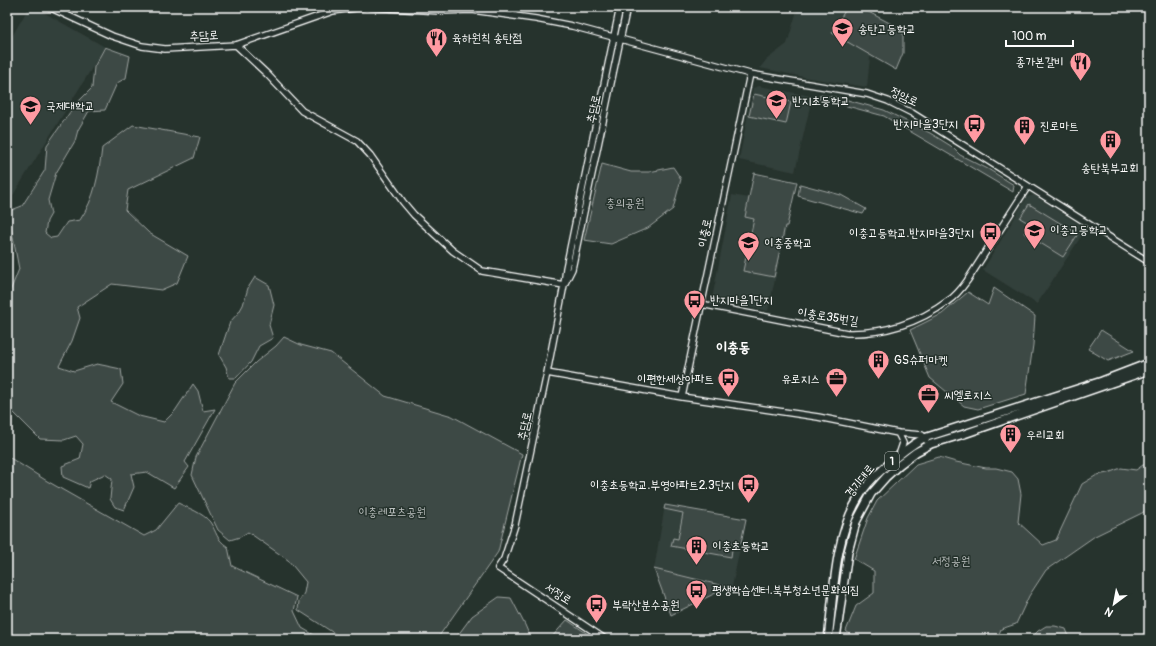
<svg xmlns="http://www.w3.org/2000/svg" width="1156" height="646" font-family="Pangolin,'Poor Story',sans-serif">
  <rect width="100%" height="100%" fill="#26332d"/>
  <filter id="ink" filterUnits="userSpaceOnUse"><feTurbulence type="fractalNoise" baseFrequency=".025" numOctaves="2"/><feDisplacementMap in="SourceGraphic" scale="8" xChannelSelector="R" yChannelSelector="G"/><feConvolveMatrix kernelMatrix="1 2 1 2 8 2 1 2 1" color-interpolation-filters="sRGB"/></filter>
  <g filter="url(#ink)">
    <path fill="#333f3a" d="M29 7H34L105 47 7 205V45Z
      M798 7H859L903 30V53L896 70 870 57 867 87 809 78 760 68 766 60 787 44Z
      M759 86 811 96V102L795 172 739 160 753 88Z
      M732 195 749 198 745 217 787 226 768 311 712 299Z
      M1034 195 1086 229 1037 304 983 270 1027 197Z
      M7 233 11 246 12 270 7 280Z
      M665 505 746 519 732 587 654 569Z"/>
    <path fill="#3e4944" stroke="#9ea4a2" d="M847 7H859L903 30V53L896 70 832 33Z
      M105 47 130 56 126 78 117 83 105 110 89 111 78 130 75 141 56 173 48 200 51 214 47 221 45 233 51 238 57 237 67 222 80 220C95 198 99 173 102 148L133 125 200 137 194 158 128 190 125 210 149 233 188 256 177 283 161 290 112 284 77 307 80 318 72 341 59 366 74 371 97 364 121 369 123 384 111 402 139 416 164 422 175 411 193 384 198 391 203 411 215 409 185 462 189 467 174 488 147 472 131 474 134 487 124 510 115 507 110 499 112 479 105 474 90 481 88 488 63 477 62 466 80 459 83 444 76 436 64 440 40 439 7 406V299L19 269 10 222 9 211 22 206 45 170 47 145 75 105 92 88 94 67Z
      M754 94 791 102 786 124 749 116Z
      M820 95 840 98 884 110 930 133 951 146 960 155 988 169 1014 185 1013 192 884 116 836 103 819 101Z
      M602 164 631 172H649L673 167 681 179 673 209 648 228 611 244 584 240Z
      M754 173 797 182 787 226H785L774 277 743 271 754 219 745 217Z
      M800 184 841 195 866 209 863 214 798 196Z
      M1029 204 1078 234 1063 257 1024 233 1030 224 1020 218Z
      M255 277 269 285 274 305 269 325 273 338 259 346 251 362 236 378H229L226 367 219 355 230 322 239 312 243 305 248 288Z
      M994 288 1035 316 1033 345 1026 394 978 409 964 406 930 378 910 330 942 314 968 292 988 305Z
      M1101 330 1134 351 1108 361 1088 349Z
      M284 337 301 345 331 353 385 396 452 416 522 454 498 552 437 639H343L298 610 299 601 304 593 306 582 288 560 248 532 240 537 230 540 218 530 192 475 196 457 235 383 256 362 276 346Z
      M7 456 47 481 144 536 156 530 178 503C188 508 203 513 210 522 218 534 215 538 228 547L232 566 297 597 294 611 302 628 321 639H7Z
      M939 457 956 462 986 468H996L1012 472 1018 479 1021 494 1018 522 1043 545 1056 540 1082 484 1097 475 1108 473 1121 468 1136 470 1143 465 1149 464V508L1142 513 1095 536 1046 570 1029 596 1016 624 1001 629 997 639H856L846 631 856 606 874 593V571L854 559 868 518 877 501 916 464Z
      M665 505 746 519 741 543 733 542 731 557 671 546 673 538 678 539 683 513 664 509Z
      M654 569 728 587 671 615Z
      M499 597 511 598 525 625 531 639H455L472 616Z
      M567 620 595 639H550Z
      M1046 626H1055L1066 629 1070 639H1030L1038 631Z"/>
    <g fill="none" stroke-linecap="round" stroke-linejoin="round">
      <defs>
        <path id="tertiary" d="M49 7 112 36 142 46 165 49 236 45 333 11 363 7
          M370 7 440 11 472 10 536 19 572 26 750 74 867 94 888 101 912 113 1149 262
          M236 45 267 74 302 111 357 141 370 155 403 202 414 215 453 251 482 271 564 285
          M565 283 572 269 627 7
          M701 304 847 333C883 334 919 323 948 301 956 296 962 288 967 281L1028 186
          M547 373 682 397 818 417 898 433 922 435 926 440
          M682 397 750 74
          M898 433 903 443 899 455
          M605 639 498 568 504 559 515 525 547 373 564 285 566 268 620 7"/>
        <path id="primary" d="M828 639C834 593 834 537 859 497 865 486 874 477 883 469 896 457 909 446 924 438L1102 381 1149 363
          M836 639 848 552 856 522 871 494 886 477 899 465 916 452 931 444 964 434 1149 370"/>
      </defs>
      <use href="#tertiary" stroke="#fff" stroke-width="8"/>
      <use href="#primary" stroke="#fff" stroke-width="10"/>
      <use href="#tertiary" stroke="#26332d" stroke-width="5.5"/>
      <use href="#primary" stroke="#26332d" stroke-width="7"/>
    </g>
  </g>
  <defs>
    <symbol id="school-pin" viewBox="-11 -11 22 30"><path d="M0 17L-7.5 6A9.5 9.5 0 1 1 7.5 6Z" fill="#ff9aa2" stroke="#26332d"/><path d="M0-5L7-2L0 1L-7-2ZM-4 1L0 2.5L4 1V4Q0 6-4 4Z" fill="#111"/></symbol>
    <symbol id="restaurant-pin" viewBox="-11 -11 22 30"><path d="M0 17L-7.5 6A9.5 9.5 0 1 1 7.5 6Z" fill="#ff9aa2" stroke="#26332d"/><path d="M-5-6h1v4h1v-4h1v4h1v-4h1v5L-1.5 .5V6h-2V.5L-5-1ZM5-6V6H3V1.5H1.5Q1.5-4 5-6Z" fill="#111"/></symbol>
    <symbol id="university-pin" viewBox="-11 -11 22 30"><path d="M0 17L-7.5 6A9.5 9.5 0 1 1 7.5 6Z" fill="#ff9aa2" stroke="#26332d"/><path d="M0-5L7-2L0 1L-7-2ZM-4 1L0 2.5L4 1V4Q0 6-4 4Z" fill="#111"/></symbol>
    <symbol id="bus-pin" viewBox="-11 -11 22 30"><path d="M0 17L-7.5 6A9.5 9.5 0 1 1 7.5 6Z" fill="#ff9aa2" stroke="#26332d"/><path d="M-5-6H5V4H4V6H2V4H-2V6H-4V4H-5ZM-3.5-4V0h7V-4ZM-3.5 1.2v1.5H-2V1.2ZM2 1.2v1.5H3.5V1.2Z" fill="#111"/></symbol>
    <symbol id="building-pin" viewBox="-11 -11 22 30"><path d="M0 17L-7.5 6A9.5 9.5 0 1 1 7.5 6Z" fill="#ff9aa2" stroke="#26332d"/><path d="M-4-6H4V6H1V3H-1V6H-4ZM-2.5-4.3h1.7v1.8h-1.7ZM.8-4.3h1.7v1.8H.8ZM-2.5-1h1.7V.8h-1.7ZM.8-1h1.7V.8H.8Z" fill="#111"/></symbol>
    <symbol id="office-pin" viewBox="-11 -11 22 30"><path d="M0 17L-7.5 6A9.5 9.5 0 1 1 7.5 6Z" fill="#ff9aa2" stroke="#26332d"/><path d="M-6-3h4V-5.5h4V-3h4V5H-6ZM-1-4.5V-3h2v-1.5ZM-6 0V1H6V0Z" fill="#111"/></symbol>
  </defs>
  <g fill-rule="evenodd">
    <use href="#school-pin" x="830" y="16" width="25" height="34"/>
    <use href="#restaurant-pin" x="424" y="26" width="25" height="34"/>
    <use href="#restaurant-pin" x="1068" y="50" width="25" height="34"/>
    <use href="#school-pin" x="764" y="88" width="25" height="34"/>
    <use href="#university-pin" x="18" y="94" width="25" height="34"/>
    <use href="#bus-pin" x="962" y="112" width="25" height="34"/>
    <use href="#building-pin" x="1012" y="114" width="25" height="34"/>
    <use href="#building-pin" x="1098" y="128" width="25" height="34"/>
    <use href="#school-pin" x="1022" y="218" width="25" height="34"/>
    <use href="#bus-pin" x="978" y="220" width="25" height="34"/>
    <use href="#school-pin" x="736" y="230" width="25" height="34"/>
    <use href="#bus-pin" x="682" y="288" width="25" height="34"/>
    <use href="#building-pin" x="866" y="348" width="25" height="34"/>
    <use href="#bus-pin" x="716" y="366" width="25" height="34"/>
    <use href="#office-pin" x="824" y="366" width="25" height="34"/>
    <use href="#office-pin" x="916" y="382" width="25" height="34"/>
    <use href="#building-pin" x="998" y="422" width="25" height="34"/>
    <use href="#bus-pin" x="736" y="472" width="25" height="34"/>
    <use href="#building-pin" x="684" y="534" width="25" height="34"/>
    <use href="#bus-pin" x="684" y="578" width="25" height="34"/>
    <use href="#bus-pin" x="584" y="592" width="25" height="34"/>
  </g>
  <g text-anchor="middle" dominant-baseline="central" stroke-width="3" stroke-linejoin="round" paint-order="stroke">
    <rect fill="#26332d" stroke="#bec2c0" stroke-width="1" x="885" y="452" width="14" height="18" rx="3"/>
    <g font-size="11" font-weight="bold" fill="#fff">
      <text x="892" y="461">1</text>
    </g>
    <g font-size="12" fill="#fff" stroke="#26332d" text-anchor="start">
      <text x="858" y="29">송탄고등학교</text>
      <text x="452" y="38">육하원칙 송탄점</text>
      <text x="1064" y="62" text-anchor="end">종가본갈비</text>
      <text x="792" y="101">반지초등학교</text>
      <text x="46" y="106">국제대학교</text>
      <text x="958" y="124" text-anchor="end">반지마을3단지</text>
      <text x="1040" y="126">진로마트</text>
      <text x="1110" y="168" text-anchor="middle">송탄북부교회</text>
      <text x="1050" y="230">이충고등학교</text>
      <text x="974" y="233" text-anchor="end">이충고등학교.반지마을3단지</text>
      <text x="764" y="243">이충중학교</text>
      <text x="710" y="300">반지마을1단지</text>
      <text x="894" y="360">GS슈퍼마켓</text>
      <text x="714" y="379" text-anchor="end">이편한세상아파트</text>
      <text x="820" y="379" text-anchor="end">유로지스</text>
      <text x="944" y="395">씨엘로지스</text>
      <text x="1026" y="435">우리교회</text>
      <text x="734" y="485" text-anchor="end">이충초등학교.부영아파트2.3단지</text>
      <text x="712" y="546">이충초등학교</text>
      <text x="712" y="590">평생학습센터.북부청소년문화의집</text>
      <text x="612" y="605">부락산분수공원</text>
    </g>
    <g font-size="12" fill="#fff" stroke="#26332d">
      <text transform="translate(204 36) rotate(-3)">추담로</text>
      <text transform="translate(904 97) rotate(25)">정암로</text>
      <text transform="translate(594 109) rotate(-78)">추담로</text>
      <text transform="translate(705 233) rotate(-78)">이충로</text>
      <text transform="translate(828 317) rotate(9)">이충로35번길</text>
      <text transform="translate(525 426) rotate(-78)">추담로</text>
      <text transform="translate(860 481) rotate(-51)">경기대로</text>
      <text transform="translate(558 594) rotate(33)">서정로</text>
    </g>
    <g font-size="12" fill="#bbbfbe" stroke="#26332d">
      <text x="625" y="203">충의공원</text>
      <text x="392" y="512">이충레포츠공원</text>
      <text x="951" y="561">서정공원</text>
    </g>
    <g font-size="14" font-weight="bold" fill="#fff" stroke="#26332d">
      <text x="733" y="347">이충동</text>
    </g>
  </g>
  <rect width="1156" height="646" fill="none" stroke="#26332d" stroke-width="24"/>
  <rect x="12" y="12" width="1132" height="622" fill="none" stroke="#fff" stroke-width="1.5" filter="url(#ink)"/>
  <g transform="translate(1114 604) rotate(212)" stroke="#26332d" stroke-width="3" paint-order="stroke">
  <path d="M0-3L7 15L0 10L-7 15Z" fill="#ffffff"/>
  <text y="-6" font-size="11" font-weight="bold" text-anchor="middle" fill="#ffffff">N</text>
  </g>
  <path d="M1006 40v6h67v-6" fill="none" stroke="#ffffff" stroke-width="2"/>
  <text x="1012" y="40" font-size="12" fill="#ffffff" stroke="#26332d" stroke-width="3" paint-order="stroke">100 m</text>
</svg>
